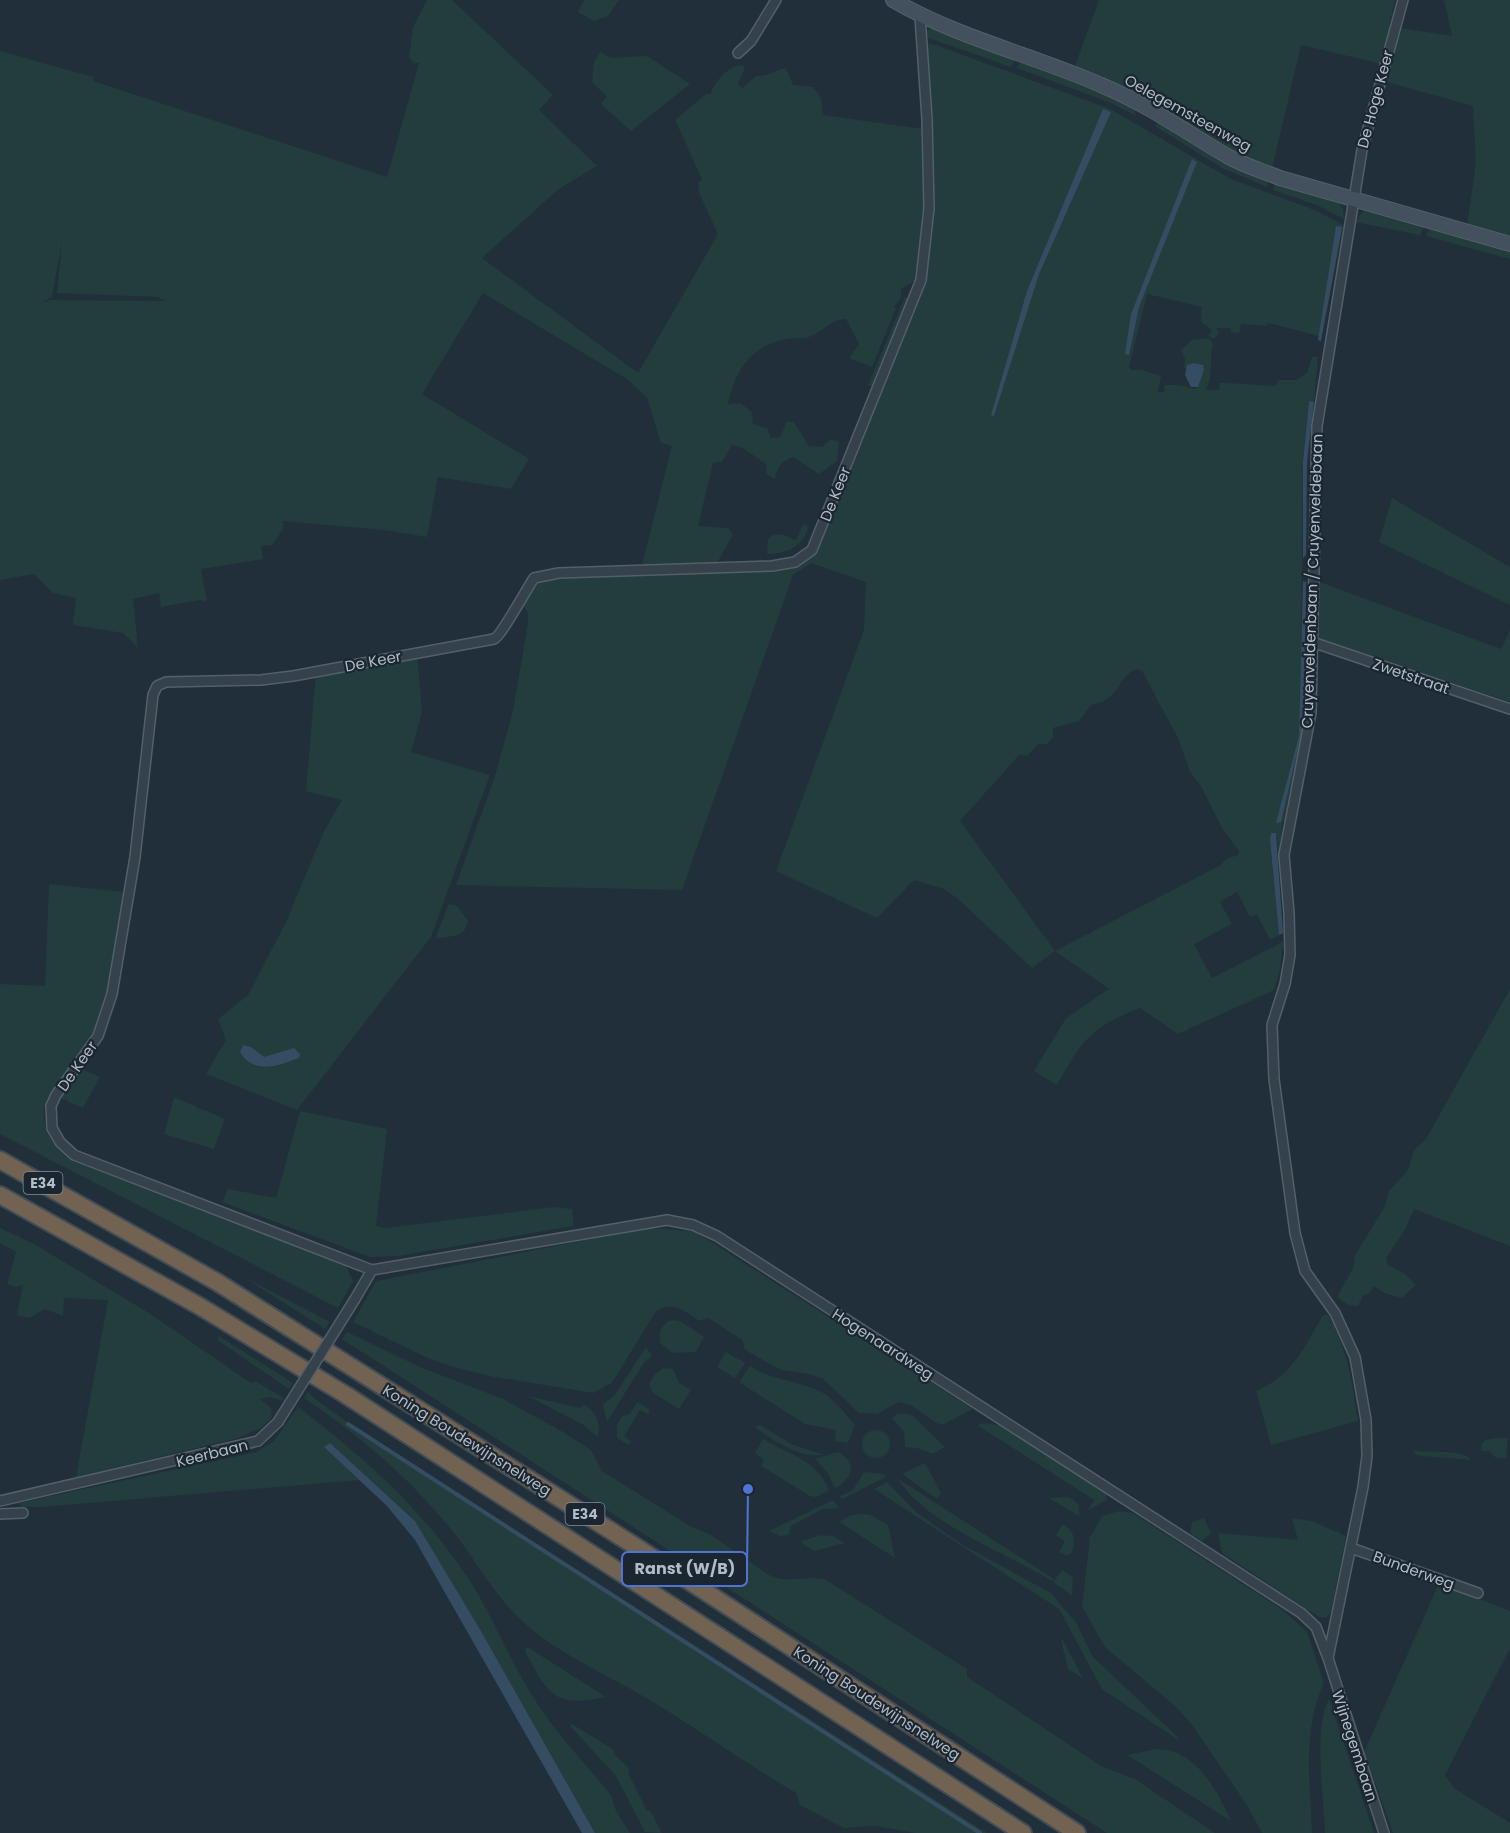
<svg xmlns="http://www.w3.org/2000/svg" width="1510" height="1833" font-family="Poppins,sans-serif">
  <rect width="100%" height="100%" fill="#212f3b"/>
  <path fill="#233c3c" fill-rule="evenodd" d="M427 0H452L553 95 539 110 597 166 560 188 482 258 638 373 718 234 699 193 698 183 702 179 675 120 706 94H710C715 83 725 67 742 65L745 68 738 84 742 88 756 76C766 77 775 70 786 68L793 85 813 87 821 98 823 115 923 129 924 43 936 45 1110 109 1231 179 1317 211 1343 225 1322 341 1341 234 1340 227 1337 226 1319 336 1268 323 1267 326 1241 324 1239 333 1231 332 1230 328H1216L1219 333 1214 339 1208 336 1212 330 1201 322 1202 307 1147 294 1129 367 1132 370H1141L1161 376 1158 392H1164L1165 385C1179 385 1180 385 1195 389L1198 387 1184 367 1185 359 1181 350 1192 340 1209 338 1213 344C1209 359 1214 380 1205 390H1220L1219 383C1237 383 1254 385 1275 386L1279 380H1296L1307 373 1312 357H1318L1314 402H1309L1307 418 1303 461 1301 671 1309 675 1313 684 1296 778 1287 807 1288 817 1282 823 1279 876 1277 835 1270 842 1279 935 1270 940 1257 914 1250 917 1237 892 1220 902 1232 924 1194 944 1212 978 1283 942 1280 970 1274 990 1178 1034 1140 1008C1091 1027 1082 1040 1057 1085L1034 1071 1066 1018 1109 989 1055 951 1032 968 957 898 944 889 914 880 877 918 776 871 864 630 866 582 811 563 793 575 682 890 456 885 495 776 513 711 528 623V613L521 602 538 582 558 576 777 569C796 567 811 562 819 544L927 274 901 289V298L894 307 896 308 872 367 849 358 859 344 846 319C830 320 823 332 809 337 801 340 793 337 786 339 749 347 736 370 728 404L740 403 752 412 753 424 767 428 771 438 780 437 787 422H794L809 446 822 447 831 439 839 442 837 461 819 474 793 457C781 462 776 467 775 480L766 473 767 465 743 448 732 445 722 462 713 463 698 526 728 528 733 534 717 563 642 566 672 446 661 443 647 398 627 379 483 293 422 394 529 459 511 489 438 477 427 537 384 530 282 521 284 528 272 545 261 546 263 559 201 569 207 602 200 600 161 607 159 593 133 599 138 648 123 633 73 625 76 598 53 593 34 574 0 580V51L93 77V81L387 177 419 63H414L409 57 413 27ZM62 241 57 293 158 297 166 301 50 300 39 304 52 297ZM1137 669 1142 671 1178 738 1190 772 1201 786 1222 828 1239 851 1238 855 1226 859 1221 865 1055 951 960 821 1020 754 1027 756 1038 744H1047L1053 737V728L1079 721 1091 705C1122 700 1116 676 1137 669Z
    M584 0H619L608 16 594 21 578 12Z
    M1099 0H1395L1389 26 1452 36 1444 0H1510V237L1467 226 1476 162 1473 106 1383 81 1378 63 1301 45 1272 169 1241 155 1132 91 1075 66Z
    M929 29H934L1015 60 1011 67 926 37 925 32Z
    M600 52 611 58 647 56 690 84 631 131 601 104 607 97 592 82 594 62Z
    M1021 61 1066 77 1133 106 1136 116 1111 103 1017 68Z
    M1160 122 1269 180 1267 187 1222 168 1155 126Z
    M1276 182 1338 202 1343 209 1344 219 1317 205 1273 190Z
    M1364 210 1369 211 1424 227 1420 235 1355 222Z
    M1430 228 1510 250V259L1426 236Z
    M905 297 909 298 873 388 868 385Z
    M1392 498 1510 567V605L1379 542Z
    M803 525H807L808 528C802 548 785 554 767 554L768 539C779 529 785 537 796 540Z
    M1317 581 1501 649 1510 630V702L1318 639Z
    M417 652 422 712 411 752 490 775 431 937 297 1110 206 1074 226 1040 218 1019 248 995 286 922 324 831 342 800 306 791 316 672Z
    M49 884 124 892 106 998 97 1025 44 1109C42 1131 54 1146 70 1160L346 1266 353 1281 338 1308 0 1134V984L45 986Z
    M449 904 457 906 468 921C466 938 448 936 435 939Z
    M1510 989V1246L1414 1209 1406 1228 1386 1258 1388 1265 1405 1274 1416 1285 1402 1298 1384 1293 1374 1286 1369 1294 1363 1295 1358 1306 1348 1305 1337 1297 1353 1268 1355 1255 1384 1208 1389 1191 1408 1170 1414 1150 1426 1139Z
    M81 1069 100 1077 83 1108 60 1098Z
    M174 1097 225 1119 214 1149 164 1134Z
    M300 1111 387 1129 376 1226 385 1228 553 1207 572 1209 574 1226 398 1256 370 1257 222 1202 228 1189 276 1198Z
    M0 1228 34 1244 149 1313 251 1383 255 1381 284 1398 282 1401 271 1397 260 1399 271 1408 272 1417 261 1428 238 1438 76 1477 108 1300 64 1298 63 1316 45 1309 29 1318 17 1315 23 1285 15 1287 7 1284 16 1252 0 1243Z
    M649 1228 694 1231 973 1409 942 1425C926 1419 918 1405 899 1402L877 1414 859 1413 823 1379 810 1374 781 1370 745 1350 742 1340 708 1318 699 1321C685 1311 673 1301 656 1311L612 1383 593 1393 489 1376 457 1368 430 1359 353 1322 376 1281Z
    M242 1276 330 1322 325 1329Z
    M1323 1315H1328C1348 1349 1352 1383 1358 1421L1271 1445 1256 1391C1293 1375 1303 1349 1323 1315Z
    M675 1320 682 1322 704 1337 696 1352 673 1353 660 1343V1330L668 1321Z
    M347 1332 420 1367 503 1399 563 1432 591 1450 602 1471 690 1526 711 1535 769 1575C788 1585 807 1574 826 1580L967 1669V1677L1101 1766 1135 1779 1215 1833H1107L342 1339Z
    M219 1336 293 1383 289 1389 217 1340Z
    M646 1347 652 1356 643 1364 607 1422 603 1404 614 1396Z
    M726 1352 745 1363 735 1378 717 1367Z
    M750 1366C774 1382 801 1380 825 1394 836 1401 846 1415 855 1425L848 1443 835 1441 836 1430 805 1424 739 1382Z
    M663 1368 673 1369 679 1383 691 1390 679 1409 652 1392 649 1384 655 1374Z
    M308 1392 314 1398 347 1422 987 1833H915L874 1826 844 1828 800 1805 796 1793C745 1763 697 1728 646 1698 603 1672 555 1653 519 1618 491 1591 474 1557 450 1528 407 1476 359 1435 304 1398Z
    M528 1396 580 1408 584 1405C597 1412 600 1422 598 1437L582 1424Z
    M637 1402 650 1410 648 1414 640 1410 624 1436 631 1441 629 1445 617 1438V1424L622 1416 630 1414Z
    M298 1407C366 1458 434 1520 478 1594 499 1631 515 1671 539 1706 560 1738 587 1765 611 1795L616 1811 630 1833H595L481 1631 415 1521 330 1443 324 1447 360 1480 41 1507H22L19 1503 256 1452 274 1441Z
    M905 1413 913 1416 945 1447 932 1454 921 1449 905 1447 904 1432 892 1418 897 1414Z
    M983 1423 999 1425 1106 1494 1107 1500 1088 1510 1094 1500 977 1425Z
    M760 1425 791 1444 824 1455C796 1458 776 1441 754 1427Z
    M862 1444a14 14 0 1 1 28 0a14 14 0 1 1-28 0Z
    M1497 1438H1508L1506 1458H1496L1489 1451H1482L1481 1445 1485 1440Z
    M763 1439C791 1456 815 1458 829 1490L816 1497 810 1496 761 1466 764 1460 755 1453Z
    M1412 1450C1426 1454 1464 1448 1471 1460L1422 1456 1416 1455Z
    M838 1452C859 1463 852 1479 835 1488L827 1472 815 1459Z
    M925 1463 941 1493 937 1499 902 1474Z
    M864 1472 884 1474 886 1477 842 1499 840 1496 853 1490Z
    M897 1478 1054 1579 1052 1581C1005 1552 927 1525 897 1478Z
    M887 1482 915 1511 937 1527 963 1545 1051 1593 1077 1624 1092 1656 1179 1738 1177 1739 1102 1689 1059 1609 874 1489Z
    M1069 1497 1078 1504 1079 1516 1049 1498Z
    M833 1500 839 1508 823 1509 791 1526 789 1535 780 1536 769 1531Z
    M1119 1511 1133 1513 1283 1610 1307 1632 1324 1683C1302 1731 1310 1782 1312 1833H1262L1247 1805 1192 1725 1176 1707 1105 1647 1082 1607 1090 1537 1102 1516Z
    M862 1514 870 1515 888 1525 895 1558 839 1522 851 1515Z
    M1204 1518 1211 1533 1202 1541 1190 1533 1192 1522Z
    M1292 1518 1312 1521 1346 1536 1331 1612 1327 1617H1319L1222 1553 1218 1533 1298 1540Z
    M1063 1524C1075 1533 1076 1538 1072 1553L1067 1556 1059 1552 1065 1542 1056 1535Z
    M820 1535 833 1536 845 1543 814 1551 800 1542Z
    M1062 1570 1073 1577 1072 1596 1053 1582Z
    M1439 1583 1510 1611V1648L1445 1775 1454 1788 1510 1823V1833H1393L1364 1752Z
    M1061 1640H1063L1083 1678 1068 1669Z
    M526 1647 529 1648 606 1697C554 1708 548 1695 525 1651Z
    M1329 1699 1374 1833H1325C1324 1799 1313 1727 1329 1699Z
    M572 1724 614 1750V1754L630 1769 628 1773 647 1811 650 1810 662 1833 645 1832 616 1776 570 1726Z
    M1156 1749C1196 1749 1217 1790 1231 1821L1127 1755Z"/>
  <path fill="#354d63" d="M1103 109 1111 112 1039 274 994 416 991 415 1027 291Z
    M1192 159 1197 162 1139 307 1129 355 1125 354 1131 314Z
    M1336 226 1342 227 1341 234 1321 341 1318 340Z
    M1193 363 1203 365 1204 370 1198 387H1191L1185 375 1187 365Z
    M1309 401 1314 402 1307 462 1306 555 1303 558V461Z
    M1303 581 1306 582 1304 723 1281 822 1276 823 1299 736Z
    M1271 833H1276L1283 933 1279 935 1270 840Z
    M243 1045 251 1047 264 1057 294 1048 300 1054 299 1058C278 1066 254 1075 240 1052Z
    M330 1443 415 1521 481 1631 595 1833H582L415 1540 387 1506 324 1447Z"/>
  <g fill="none" stroke-linecap="round" stroke-linejoin="round">
    <path stroke="#354d63" stroke-width="4" d="M348 1424 980 1833"/>
    <defs>
      <path id="street" d="M920 16 927 119 929 208 921 280 812 550 795 562 772 566 559 573 534 578C526 590 501 636 494 639L293 676 261 680 166 682 157 686 153 695 135 857 112 994 98 1036 56 1095 51 1106 52 1128 60 1142 74 1155 372 1270 667 1220 693 1225 717 1236 1301 1613 1316 1627 1328 1658 1384 1833
        M738 53 751 41 776 0
        M1312 642 1510 709
        M355 1299 372 1270
        M0 1501 258 1441 278 1422
        M0 1514 23 1513
        M1351 1548 1478 1593
        M1328 1658 1363 1487 1367 1456 1366 1420 1355 1357 1335 1313 1305 1271 1295 1233 1274 1079 1272 1025 1285 984 1290 955 1289 913 1284 855 1311 713 1317 426 1362 150 1403 0"/>
      <path id="secondary" d="M893 0C958 38 1033 55 1101 85 1147 104 1186 132 1229 157 1245 166 1263 171 1280 178L1510 244"/>
      <path id="highway" d="M0 1160 217 1282 635 1546 1077 1833
        M0 1195 201 1307 346 1395 1023 1833"/>
    </defs>
    <use href="#street" stroke="#535f69" stroke-width="12"/>
    <use href="#secondary" stroke="#535f69" stroke-width="16"/>
    <use href="#highway" stroke="#404c56" stroke-width="20"/>
    <use href="#street" stroke="#35414b" stroke-width="9"/>
    <use href="#secondary" stroke="#43505e" stroke-width="14"/>
    <use href="#highway" stroke="#726252" stroke-width="16"/>
    <defs>
      <path id="street-bridge" d="M278 1422 355 1299"/>
    </defs>
    <use href="#street-bridge" stroke="#535f69" stroke-width="12" stroke-linecap="butt"/>
    <use href="#street-bridge" stroke="#35414b" stroke-width="9"/>
  </g>
  <g text-anchor="middle" dominant-baseline="central" stroke-width="4.5" stroke-linejoin="round" paint-order="stroke">
    <g fill="#1b2630" stroke="#838f9a" stroke-width="1.5">
      <rect x="23.5" y="1172" width="39" height="22" rx="4.5"/>
      <rect x="565.5" y="1503" width="39" height="22" rx="4.5"/>
    </g>
    <g font-size="14" font-weight="bold" fill="#b0bcc7">
      <text x="43" y="1183">E34</text>
      <text x="585" y="1514">E34</text>
    </g>
    <g font-size="15" fill="#b0bcc7" stroke="#1b2630">
      <text transform="translate(1375 99) rotate(-75)">De Hoge Keer</text>
      <text transform="translate(1188 113) rotate(29)">Oelegemsteenweg</text>
      <text transform="translate(835 494) rotate(-68)">De Keer</text>
      <text transform="translate(1312 581) rotate(-88)">Cruyenveldenbaan / Cruyenveldebaan</text>
      <text transform="translate(373 661) rotate(-11)">De Keer</text>
      <text transform="translate(1411 676) rotate(19)">Zwetstraat</text>
      <text transform="translate(77 1066) rotate(-55)">De Keer</text>
      <text transform="translate(883 1344) rotate(33)">Hogenaardweg</text>
      <text transform="translate(467 1440) rotate(32)">Koning Boudewijnsnelweg</text>
      <text transform="translate(212 1453) rotate(-14)">Keerbaan</text>
      <text transform="translate(1414 1570) rotate(20)">Bunderweg</text>
      <text transform="translate(877 1703) rotate(33)">Koning Boudewijnsnelweg</text>
      <text transform="translate(1355 1746) rotate(72)">Wijnegembaan</text>
    </g>
  </g>
  <path fill="none" stroke="#5074d2" stroke-width="2" d="M748 1489L747 1569"/>
  <circle fill="#5074d2" stroke="#1b2630" stroke-width="2" cx="748" cy="1489" r="6"/>
  <rect fill="#1b2630" stroke="#5074d2" stroke-width="2" x="622" y="1552" width="125" height="34" rx="6"/>
  <g font-size="16" text-anchor="middle" font-weight="bold" fill="#b0bcc7">
    <text x="685" y="1574">Ranst (W/B)</text>
  </g>
</svg>
